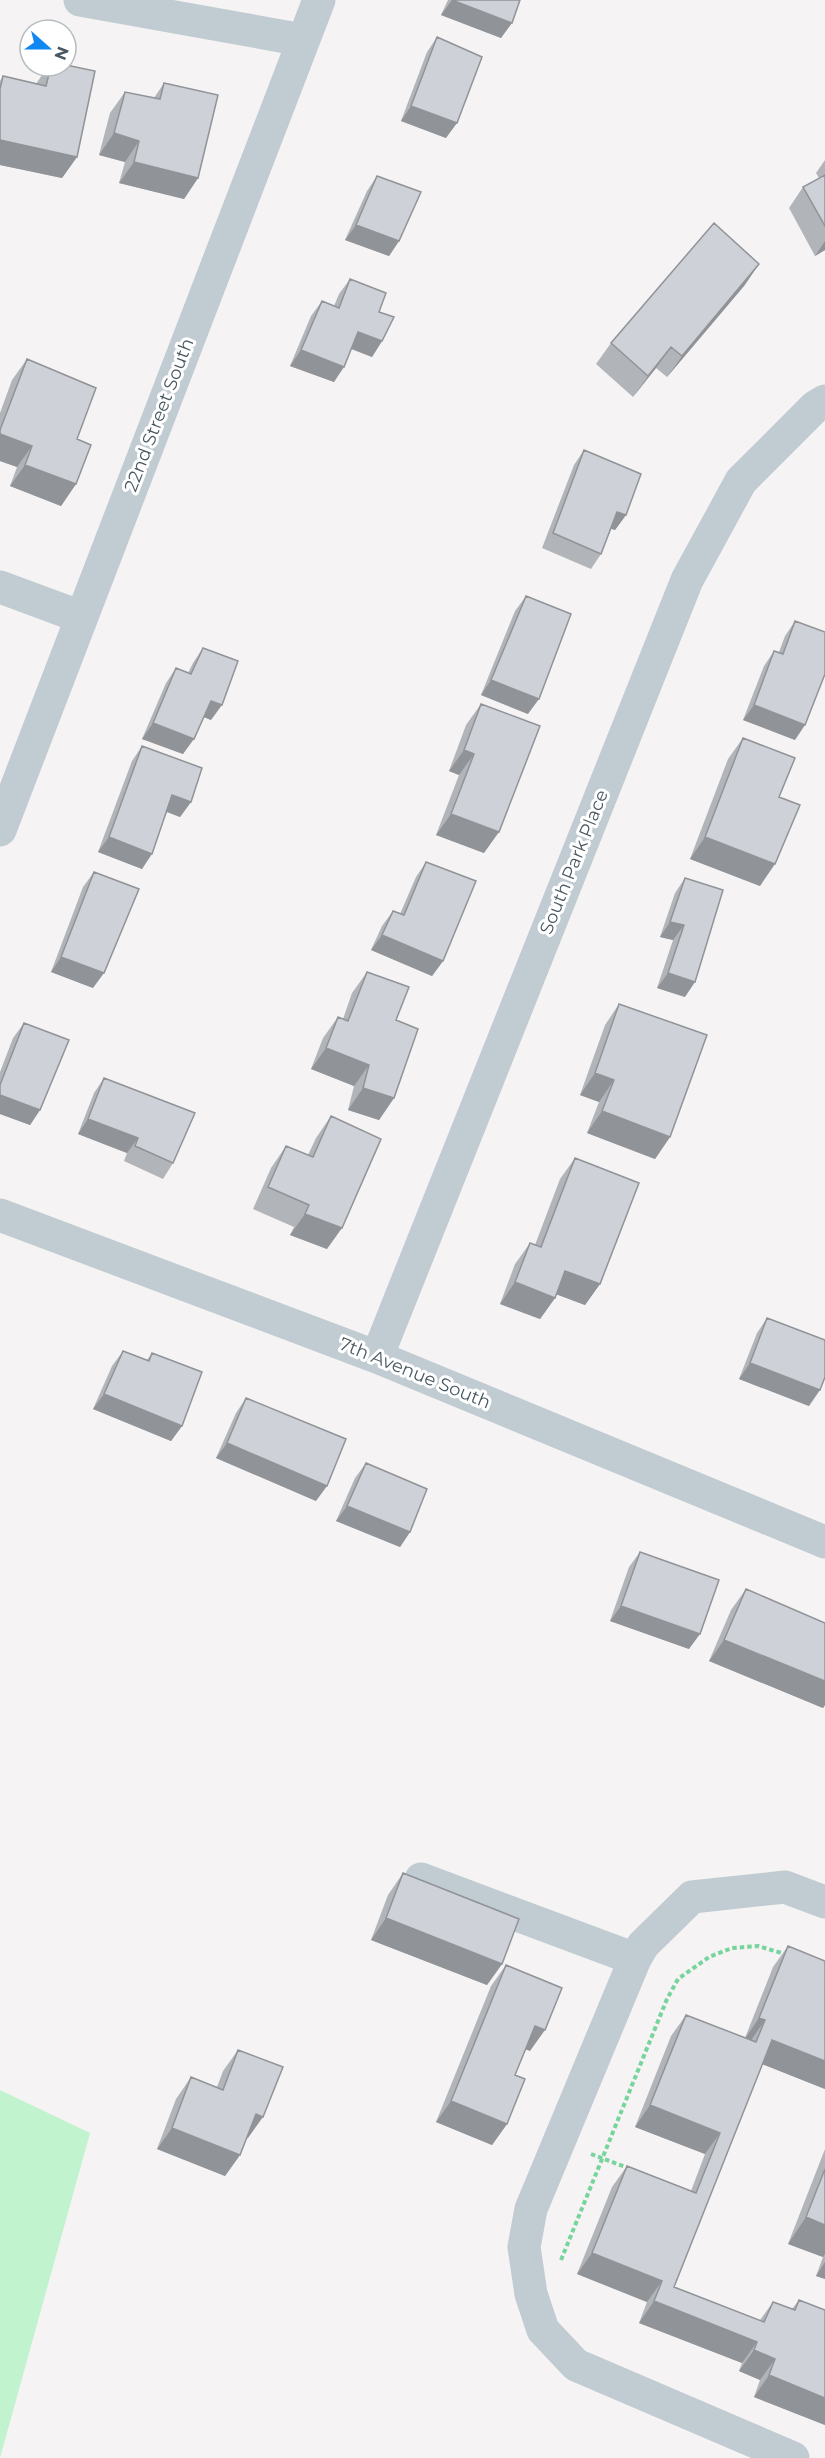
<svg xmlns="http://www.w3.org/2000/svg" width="825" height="2458" font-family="Montserrat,sans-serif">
  <rect width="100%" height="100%" fill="#f5f3f3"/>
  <path fill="#c1f3cf" d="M0 2090 90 2133 0 2458Z"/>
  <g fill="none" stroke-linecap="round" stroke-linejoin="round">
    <path stroke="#76d49c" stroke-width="4" stroke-dasharray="4.5 3" stroke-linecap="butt" d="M591 2154 628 2168
      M561 2260 667 1999 678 1979 709 1957 732 1948 758 1946 785 1954"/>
    <path stroke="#c0cbd2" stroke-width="33" d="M80 0 303 40
      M0 587 81 617
      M0 830 319 0
      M0 1215 377 1357 825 1542
      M377 1357 687 580 741 481 815 407 825 401
      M421 1879 635 1959
      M793 2458 576 2365 543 2330 531 2294 524 2247 531 2209 635 1959 643 1945 692 1897 785 1887 825 1902"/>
  </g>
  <path fill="#b1b5ba" d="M448 0H520L501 38 441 15Z
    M437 37 446 138 401 121 427 52Z
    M48 66H66L77 157 62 178 0 165V81L3 76 36 84Z
    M164 83 198 178 184 199 119 183 125 162 99 155 110 113 125 92 154 98Z
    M825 160V250L815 256 789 208 803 187 819 178 816 173Z
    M377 176 399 241 389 256 345 240 367 191Z
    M759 264 744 286 667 377 656 368 633 397 596 364 611 343Z
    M350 279 379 312 382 341 372 357 351 349 334 382 290 366 311 316 322 301 334 306 339 294Z
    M27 359 77 439 76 484 61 506 10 486 17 467 0 461V413L12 380Z
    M584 450 626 515 615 530 611 529 601 554 591 569 542 548 574 465Z
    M526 596 528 714 481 695 515 611Z
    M795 621V740L743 720 764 666 774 651 779 652 785 636Z
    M203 648 211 720 204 717 183 754 142 739 166 683 176 668 188 673 193 663Z
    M481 704 484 853 436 835 459 775 449 771 466 725Z
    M743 738 779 797 760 886 690 859 728 759Z
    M142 746 191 802 180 817 167 812 142 869 98 852 132 761Z
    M426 862 443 961 432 976 371 950 382 926 393 911 400 914 416 877Z
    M94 872 93 988 51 972 83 887Z
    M685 878V997L657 988 673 940 660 937 675 893Z
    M367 972 396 1020 394 1098 379 1120 348 1110 354 1086 311 1069 323 1038 338 1017 343 1019 352 993Z
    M619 1004 670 1137 655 1159 587 1133 599 1102 580 1095 605 1025Z
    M24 1023 40 1110 30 1125 0 1114V1072L13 1038Z
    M104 1078 173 1163 163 1179 124 1161 127 1153 78 1134 94 1093Z
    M331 1116 327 1249 290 1235 294 1227 253 1209 271 1168 286 1146 308 1155 316 1138Z
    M575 1158 600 1284 585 1305 556 1294 555 1298 540 1319 500 1304 515 1264 530 1243 535 1245 560 1179Z
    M767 1318 809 1406 739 1379 757 1333Z
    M123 1351 147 1360 152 1353 182 1426 171 1441 93 1409 112 1366Z
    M246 1398 316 1501 216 1458 236 1413Z
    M366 1463 410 1532 400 1547 336 1521 355 1478Z
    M640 1552 689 1649 610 1621 629 1567Z
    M746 1589 825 1623V1705L823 1708 709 1661 731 1610Z
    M403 1873 502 1964 487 1985 371 1940 388 1895Z
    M788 1946 825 2089 762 2064 674 2287 760 2320 773 2302 792 2309 799 2300 825 2310V2425L754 2397 760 2380 739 2371 742 2363 639 2323 647 2302 577 2274 612 2187 627 2166 691 2191 705 2154 635 2127 671 2036 686 2015 745 2038 773 1967Z
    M506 1965 530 2051 526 2049 515 2075 507 2124 492 2145 436 2122 491 1986Z
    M238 2050 248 2138H247L240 2155 225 2176 157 2149 176 2099 191 2077 217 2087 223 2071Z
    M825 2149V2279L816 2276 823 2257 788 2244Z"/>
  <path fill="#909397" d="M452 0 512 23 501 38 441 15Z
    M411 106 457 123 446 138 401 121Z
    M114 133 139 141 125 162 99 155Z
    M0 140 77 157 62 178 0 165Z
    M134 162 198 178 184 199 119 183Z
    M356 225 399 241 389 256 345 240Z
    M825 241V250L815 256Z
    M759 264 744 286 667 377 682 356Z
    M358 332 382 341 372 357 347 347Z
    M671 347 656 368 633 397 648 376Z
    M301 350 344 367 334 382 290 366Z
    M0 434 32 446 17 467 0 461Z
    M25 465 76 484 61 506 10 486Z
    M617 512 626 515 615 530 607 527Z
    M491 680 539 699 528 714 481 695Z
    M211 701 222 705 211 720 201 716Z
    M754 705 805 725 795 740 743 720Z
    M153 723 194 739 183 754 142 739Z
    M464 750 474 754 459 775 449 771Z
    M172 795 191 802 180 817 162 810Z
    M451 814 499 832 484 853 436 835Z
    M109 837 152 854 142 869 98 852Z
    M705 837 775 864 760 886 690 859Z
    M670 922 684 925 673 940 660 937Z
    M382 935 443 961 432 976 371 950Z
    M61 957 104 973 93 988 51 972Z
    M668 973 695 982 685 997 657 988Z
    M326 1048 369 1065 354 1086 311 1069Z
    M595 1073 614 1080 599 1102 580 1095Z
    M363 1088 394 1098 379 1120 348 1110Z
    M0 1095 40 1110 30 1125 0 1114Z
    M602 1111 670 1137 655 1159 587 1133Z
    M88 1119 138 1138 127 1153 78 1134Z
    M305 1214 342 1228 327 1249 290 1235Z
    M565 1271 600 1284 585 1305 550 1292Z
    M515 1282 555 1298 540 1319 500 1304Z
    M750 1363 820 1390 809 1406 739 1379Z
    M104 1394 182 1426 171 1441 93 1409Z
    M227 1443 327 1486 316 1501 216 1458Z
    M347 1506 410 1532 400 1547 336 1521Z
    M621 1606 700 1634 689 1649 610 1621Z
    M724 1640 825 1681V1705L823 1708 709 1661Z
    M386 1918 502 1964 487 1985 371 1940Z
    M759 2018 765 2020 750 2042 744 2040Z
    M535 2026 545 2030 530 2051 520 2047Z
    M772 2040 825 2061V2089L757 2062Z
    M451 2101 507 2124 492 2145 436 2122Z
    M650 2105 720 2133 705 2154 635 2127Z
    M256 2114 263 2117 248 2138 241 2135Z
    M172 2128 240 2155 225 2176 157 2149Z
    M806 2217 825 2225V2254L823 2257 788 2244Z
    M592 2253 662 2281 647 2302 577 2274Z
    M825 2262V2279L816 2276Z
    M654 2301 757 2342 742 2363 639 2323Z
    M754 2350 775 2359 760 2380 739 2371Z
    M769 2375 825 2398V2425L754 2397Z"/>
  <path fill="#ced2d8" stroke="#909397" stroke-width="1.5" d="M452 0H520L512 23Z
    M437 37 482 57 457 123 411 106Z
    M66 65 95 71 77 157 0 140V89L3 76 46 86 51 66H66Z
    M164 83 218 95 198 178 134 162 139 141 114 133 125 92 160 99Z
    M825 175V226L803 187Z
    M377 176 421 192 399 241 356 225Z
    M714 223 759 264 682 356 671 347 648 376 611 343Z
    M350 279 386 293 379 312 394 317 382 341 358 332 344 367 301 350 322 301 339 308Z
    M27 359 96 388 77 439 91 445 76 484 25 465 32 446 0 434V430Z
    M584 450 641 474 626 515 617 512 601 554 553 533Z
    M526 596 571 614 539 699 491 680Z
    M795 621 825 632V674L805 725 754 705 774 651 783 654Z
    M203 648 238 661 222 705 211 701 194 739 153 723 176 668 191 674Z
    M481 704 540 726 499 832 451 814 474 754 464 750Z
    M743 738 795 758 779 797 800 805 775 864 705 837Z
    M142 746 202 768 191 802 172 795 152 854 109 837Z
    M426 862 476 881 443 961 382 935 393 911 404 915Z
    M94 872 139 889 104 973 61 957Z
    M685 878 723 890 695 982 668 973 684 925 670 922Z
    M367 972 409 987 396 1020 418 1029 394 1098 363 1088 369 1065 326 1048 338 1017 348 1021Z
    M619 1004 707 1035 670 1137 602 1111 614 1080 595 1073Z
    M24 1023 69 1040 40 1110 0 1095V1085Z
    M104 1078 195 1113 173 1163 135 1146 138 1138 88 1119Z
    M331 1116 381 1139 342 1228 305 1214 309 1205 268 1187 286 1146 313 1157Z
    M575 1158 639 1183 600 1284 565 1271 555 1298 515 1282 530 1243 541 1247Z
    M767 1318 825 1340V1377L820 1390 750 1363Z
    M123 1351 149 1361 152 1353 202 1372 182 1426 104 1394Z
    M246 1398 346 1439 327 1486 227 1443Z
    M366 1463 427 1489 410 1532 347 1506Z
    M640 1552 719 1580 700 1634 621 1606Z
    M746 1589 825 1623V1681L724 1640Z
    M403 1873 519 1919 502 1964 386 1918Z
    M788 1946 825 1961V2061L772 2040 674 2287 764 2322 773 2302 795 2310 799 2300 825 2310V2398L769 2375 775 2359 754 2350 757 2342 654 2301 662 2281 592 2253 627 2166 696 2193 720 2133 650 2105 686 2015 756 2042 765 2020 759 2018Z
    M506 1965 562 1988 545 2030 535 2026 515 2075 525 2079 507 2124 451 2101Z
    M238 2050 283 2067 263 2117 256 2114 240 2155 172 2128 191 2077 223 2090Z
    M825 2169V2225L806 2217Z"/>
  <g text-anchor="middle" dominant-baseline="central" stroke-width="6" stroke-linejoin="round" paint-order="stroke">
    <g font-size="18" fill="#495862" stroke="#fff">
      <text transform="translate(159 415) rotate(-69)">22nd Street South</text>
      <text transform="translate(574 862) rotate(-68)">South Park Place</text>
      <text transform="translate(415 1373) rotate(22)">7th Avenue South</text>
    </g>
  </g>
  <g transform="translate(48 48) rotate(111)"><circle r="28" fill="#ffffff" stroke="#b6bcc0" stroke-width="1.5"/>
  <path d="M0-4.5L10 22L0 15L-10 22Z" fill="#1188f1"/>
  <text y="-9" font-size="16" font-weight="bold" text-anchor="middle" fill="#495862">N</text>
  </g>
</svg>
